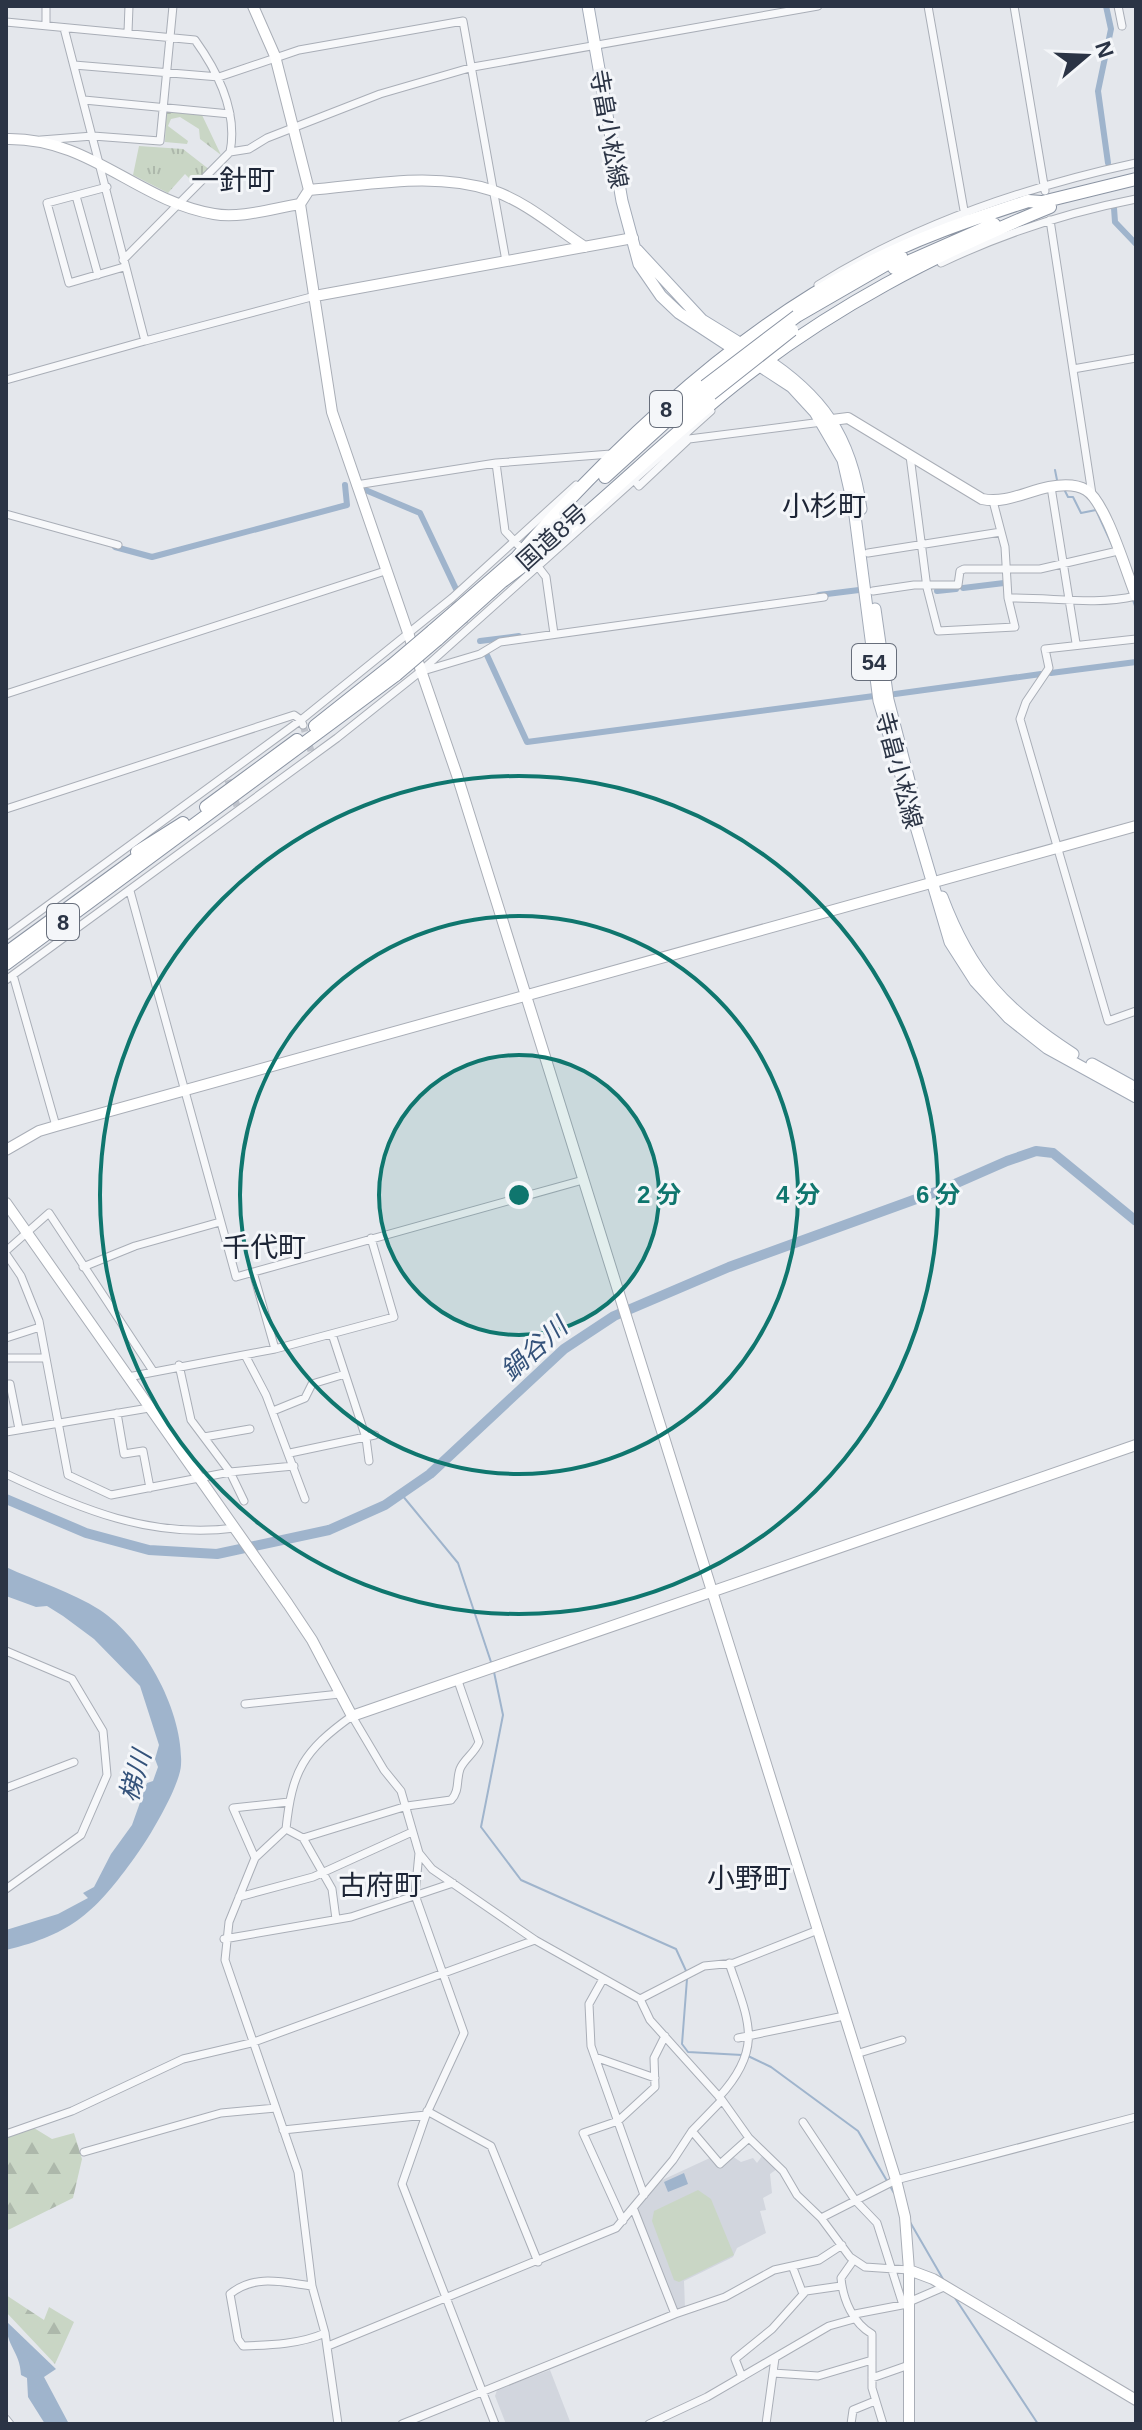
<svg xmlns="http://www.w3.org/2000/svg" width="1142" height="2430" font-family="Helvetica,'Noto Sans JP',sans-serif">
  <defs>
    <pattern id="forest-firs" width="22" height="20" patternUnits="userSpaceOnUse" patternTransform="scale(2)"><rect width="22" height="20" fill="#c9d6c5"/><path d="M5 1l3.5 6h-7zM16 11l3.5 6h-7z" fill="#adb8ab"/></pattern>
    <pattern id="park-tufts" width="24" height="20" patternUnits="userSpaceOnUse" patternTransform="scale(2)"><rect width="24" height="20" fill="#c9d6c5"/><path d="M3 7l-1-3M5 7V3M7 7l1-3M15 17l-1-3M17 17v-4M19 17l1-3" fill="none" stroke="#adb8ab"/></pattern>
  </defs>
  <rect width="100%" height="100%" fill="#e4e7ec"/>
  <path fill="#d2d6de" d="M732 2156 741 2162 753 2158 757 2163 762 2156 777 2169 770 2174 772 2193 763 2198 766 2210 760 2211 766 2233 737 2248 733 2257 684 2281 685 2308 676 2311 635 2211 660 2181 712 2157 719 2166Z
    M550 2370 571 2424H506L495 2396 497 2390Z"/>
  <path fill="url(#forest-firs)" d="M170 110 202 115 221 155 200 139 199 129 180 117 171 119 168 126 188 141 187 144 165 142 166 114Z
    M34 2128 52 2139 74 2133 82 2159 73 2198 6 2231V2138Z
    M6 2295 44 2320 49 2307 74 2322 55 2364 6 2312Z"/>
  <path fill="url(#park-tufts)" d="M139 146 183 149 210 170 196 185 185 174 168 193 133 175Z"/>
  <path fill="#c9d6c5" d="M698 2190 711 2199 734 2255 679 2282 674 2280 652 2221 654 2211Z"/>
  <path fill="#9fb4cc" d="M6 1567C36 1581 72 1592 100 1610 144 1639 184 1712 181 1765 180 1786 148 1840 135 1857 96 1911 73 1934 6 1950V1930L58 1914 88 1898 83 1893 94 1887 111 1854 132 1825 147 1783 153 1781 158 1767 155 1759 159 1745 140 1686 94 1639 63 1616 47 1606 36 1607 6 1596Z
    M684 2173 688 2184 668 2192 664 2182Z
    M6 2321 56 2369 44 2377 69 2424H45L28 2397 27 2378 21 2375C20 2351 6 2347 6 2321Z"/>
  <g fill="none" stroke-linecap="round" stroke-linejoin="round">
    <path stroke="#9fb4cc" stroke-width="2" d="M1055 470 1057 480
      M1065 491 1068 497H1073L1081 513 1096 510 1113 547
      M1133 600 1136 609
      M402 1495 458 1563 491 1662
      M494 1672 503 1715 481 1827 521 1880 676 1949 687 1973
      M687 1979 682 2044 688 2052 742 2055
      M748 2056 771 2067 858 2131 894 2193
      M910 2222 943 2279
      M955 2298 1038 2424"/>
    <path stroke="#9fb4cc" stroke-width="6" d="M1106 6 1111 29 1098 91 1108 163
      M1114 208 1115 222 1136 244
      M363 489 420 513 456 589
      M115 547 152 557 347 505 345 485
      M963 588 1004 583
      M937 591 956 589
      M819 595 859 590
      M480 641 519 636
      M486 653 527 742 874 696
      M1051 673 1136 662
      M895 694 1041 674"/>
    <path stroke="#9fb4cc" stroke-width="10" d="M6 1499 86 1533 149 1550 217 1554 329 1530 385 1505 430 1474 564 1349 614 1316 729 1267 941 1190 1007 1161 1036 1151 1053 1153 1136 1221"/>
    <path stroke="#bfc3cb" stroke-width="7" stroke-dasharray="7 3.5" stroke-linecap="butt" d="M454 602 465 624
      M303 725 311 751
      M228 780 237 806"/>
    <defs>
      <path id="street" d="M928 6 965 216
        M1014 6 1045 191
        M1118 6 1122 26
        M6 22 195 40C218 72 238 112 230 152L123 260
        M46 25V6
        M64 28 145 341 315 296
        M128 32 129 6
        M74 65 219 77 299 50 463 21 506 261
        M84 100 230 114
        M41 140 93 136 160 141 173 6
        M230 152 249 149 267 138 380 94 473 67 818 6
        M107 187 47 203 69 283 124 267
        M76 196 98 275
        M1050 220 1092 494
        M941 263C1002 234 1069 212 1136 199
        M818 285C915 224 1025 187 1136 163
        M1073 369 1136 358
        M6 380 145 341
        M910 456 927 588 938 631 1015 627 1008 598C1053 597 1092 606 1136 596
        M496 463 505 531 518 545
        M635 481 639 486 689 439 822 422
        M356 485 496 463 611 454
        M1051 487 1076 643
        M993 501 1005 547 1008 598
        M6 514 118 545
        M868 553 1001 532
        M536 564 546 577 554 634
        M873 591 914 585H958L960 571 964 569H1040L1118 551
        M1136 639 1045 649 1049 668 1026 702 1020 719 1108 1021 1136 1011
        M423 671 480 654 500 642 824 597
        M6 694 385 571
        M6 809 294 715 301 720 452 598 576 485
        M130 891 236 1277 583 1180
        M6 936 301 720 303 725
        M13 975 56 1126
        M6 980 337 738 421 671 711 411
        M6 1251 49 1213 153 1371
        M6 1254 21 1276 39 1321 68 1475 111 1495 230 1472 294 1466
        M83 1267 135 1246 220 1222
        M253 1272 275 1349
        M332 1334 366 1438 369 1461
        M6 1338 40 1327
        M245 1355 266 1395 305 1499
        M6 1358H46
        M179 1365 191 1420 230 1472 244 1501
        M128 1377 275 1349 394 1317 371 1238
        M6 1384H10L19 1429
        M273 1411 305 1398 312 1384 345 1374
        M117 1413 124 1454 143 1451 150 1488
        M6 1432 149 1408
        M204 1437 250 1429
        M290 1453 375 1435
        M6 1474C80 1509 151 1539 235 1528
        M6 1651 72 1679 103 1731 107 1775 81 1835 6 1889
        M245 1704 340 1694
        M6 1788 74 1762
        M286 1829 303 1838 332 1889 336 1919
        M303 1838 407 1806 451 1800C460 1791 456 1780 460 1769 464 1759 475 1753 479 1742L458 1681
        M419 1853 415 1895 464 2033 426 2115 402 2184 495 2424
        M255 1858 233 1808 289 1802
        M239 1897 313 1877 412 1832
        M224 1939 351 1917 453 1883
        M603 1979 589 2004 591 2046 644 2195
        M640 1999 704 1966 734 1963 818 1930
        M738 2038 844 2016
        M856 2054 902 2040
        M595 2057 655 2078
        M719 2097C765 2047 748 2020 729 1963
        M427 2111 491 2146 538 2262
        M803 2122 855 2200 877 2223 903 2305
        M283 2130 426 2115
        M692 2131 720 2164 749 2138
        M6 2134 72 2111 183 2059 251 2043 535 1940
        M84 2152 221 2113 276 2108
        M634 2210 675 2314
        M821 2218 896 2180 1136 2117
        M623 2221 583 2133 618 2121 655 2087 654 2058 665 2036
        M853 2261 841 2278C843 2300 853 2323 872 2334V2388L883 2424
        M793 2268 803 2294
        M312 2286C282 2282 255 2274 230 2294L238 2339 243 2346C271 2345 301 2344 325 2333
        M328 2346 616 2228 673 2160 692 2131 722 2100
        M773 2373 818 2376 872 2360
        M742 2377 735 2359 772 2329 806 2291 841 2286
        M872 2378 909 2365
        M6 2419 10 2424
        M338 2424 325 2333 312 2286 298 2172 225 1960 229 1922 255 1858 286 1829C292 1771 303 1751 352 1716L384 1770 401 1791 419 1853 432 1869 535 1940 640 1999 650 2020 722 2100 749 2138 783 2171 797 2195 821 2218 850 2257 865 2267 909 2270
        M402 2424 675 2314 725 2297 774 2270 819 2260 842 2245
        M649 2424 707 2397 829 2326 854 2319 855 2314 902 2305 946 2286
        M766 2424 775 2358
        M851 2424 853 2410 875 2401"/>
      <path id="secondary" d="M253 6 275 56 309 190 300 204 332 412 457 775 896 2180 905 2217 909 2270
        M6 139C90 137 137 201 214 214 240 219 274 208 300 204
        M309 190C371 185 434 171 494 191 526 202 557 229 585 247
        M315 296 633 238
        M824 421 848 418 982 499C1006 504 1027 491 1049 487 1060 485 1076 484 1086 490 1106 502 1126 572 1136 596
        M6 1150 39 1131 56 1126 1136 826
        M6 1203 288 1604 312 1640 352 1716 1136 1445
        M909 2424V2270L933 2279 1136 2400"/>
      <path id="primary" d="M588 6 622 201 639 264 661 296 679 313 792 387 815 412 843 460 854 508 879 701 950 942 975 981 1009 1018 1047 1048 1136 1097
        M637 250 702 320 746 347
        M761 356C822 395 851 436 861 509
        M875 609 888 700 913 796
        M942 897C971 974 1005 1010 1073 1054
        M1092 1064 1130 1085"/>
      <path id="highway" d="M1038 203 1136 179
        M894 268 994 224
        M797 316 901 256
        M686 416 711 394
        M605 477 705 386
        M517 557C612 449 731 335 859 268 914 239 970 220 1028 201L1041 202
        M503 581C585 521 655 448 734 385 830 308 937 253 1050 207
        M432 631 523 552
        M437 640 506 578
        M315 726 392 665
        M206 807 297 740
        M137 852 183 823
        M6 953 146 851
        M6 964 396 675"/>
    </defs>
    <use href="#street" stroke="#a9aeb7" stroke-width="9"/>
    <use href="#secondary" stroke="#a9aeb7" stroke-width="12"/>
    <use href="#primary" stroke="#a3abb8" stroke-width="13"/>
    <use href="#highway" stroke="#8b94a3" stroke-width="14"/>
    <use href="#street" stroke="#f7f8fa" stroke-width="7"/>
    <use href="#secondary" stroke="#fff" stroke-width="10"/>
    <use href="#primary" stroke="#fff" stroke-width="11"/>
    <use href="#highway" stroke="#fff" stroke-width="12"/>
    <defs>
      <path id="highway-bridge" d="M705 386 797 316
        M711 394 792 330
        M392 665 432 631
        M396 675 437 640"/>
    </defs>
    <use href="#highway-bridge" stroke="#8b94a3" stroke-width="14" stroke-linecap="butt"/>
    <use href="#highway-bridge" stroke="#fff" stroke-width="12"/>
  </g>
  <circle cx="519" cy="1195" r="140" fill="#0f766e" fill-opacity=".12"/>
  <g fill="none" stroke="#0f766e" stroke-width="4">
    <circle cx="519" cy="1195" r="140"/>
    <circle cx="519" cy="1195" r="279"/>
    <circle cx="519" cy="1195" r="419"/>
  </g>
  <g text-anchor="middle" dominant-baseline="central" stroke-width="6" stroke-linejoin="round" paint-order="stroke">
    <g fill="#f4f6f9" stroke="#676e7b" stroke-width="2">
      <rect x="650" y="391" width="32" height="36" rx="6"/>
      <rect x="852" y="644" width="44" height="36" rx="6"/>
      <rect x="47" y="904" width="32" height="36" rx="6"/>
    </g>
    <g font-size="22" font-weight="bold" fill="#2b3445">
      <text x="666" y="409">8</text>
      <text x="874" y="662">54</text>
      <text x="63" y="922">8</text>
    </g>
    <g font-size="24" fill="#2b3445" stroke="#f4f6f9">
      <text transform="translate(609 129) rotate(80)">寺畠小松線</text>
      <text transform="translate(552 537) rotate(-42)">国道8号</text>
      <text transform="translate(899 770) rotate(75)">寺畠小松線</text>
    </g>
    <g font-size="26" font-style="italic" fill="#34527a" stroke="#f4f6f9">
      <text transform="translate(534 1349) rotate(-42)">鍋谷川</text>
      <text transform="translate(135 1776) rotate(-74)">梯川</text>
    </g>
    <g font-size="28" fill="#1d2536" stroke="#f4f6f9">
      <text x="233" y="180">一針町</text>
      <text x="824" y="506">小杉町</text>
      <text x="264" y="1247">千代町</text>
      <text x="749" y="1878">小野町</text>
      <text x="380" y="1885">古府町</text>
    </g>
  </g>
  <circle cx="519" cy="1195" r="12" fill="#0f766e" stroke="#f4f6f9" stroke-width="4"/>
  <g font-size="24" text-anchor="middle" font-weight="bold" fill="#0f766e" stroke="#f4f6f9" stroke-width="6" stroke-linejoin="round" paint-order="stroke">
    <text x="659" y="1203">2 分</text>
    <text x="798" y="1203">4 分</text>
    <text x="938" y="1203">6 分</text>
  </g>
  <rect width="1142" height="2430" fill="none" stroke="#2b3445" stroke-width="16"/>
  <g transform="translate(1086 56) rotate(71)" stroke="#f4f6f9" stroke-width="6" paint-order="stroke">
  <path d="M0-6L14 30L0 20L-14 30Z" fill="#2b3445"/>
  <text y="-12" font-size="22" font-weight="bold" text-anchor="middle" fill="#2b3445">N</text>
  </g>
</svg>
